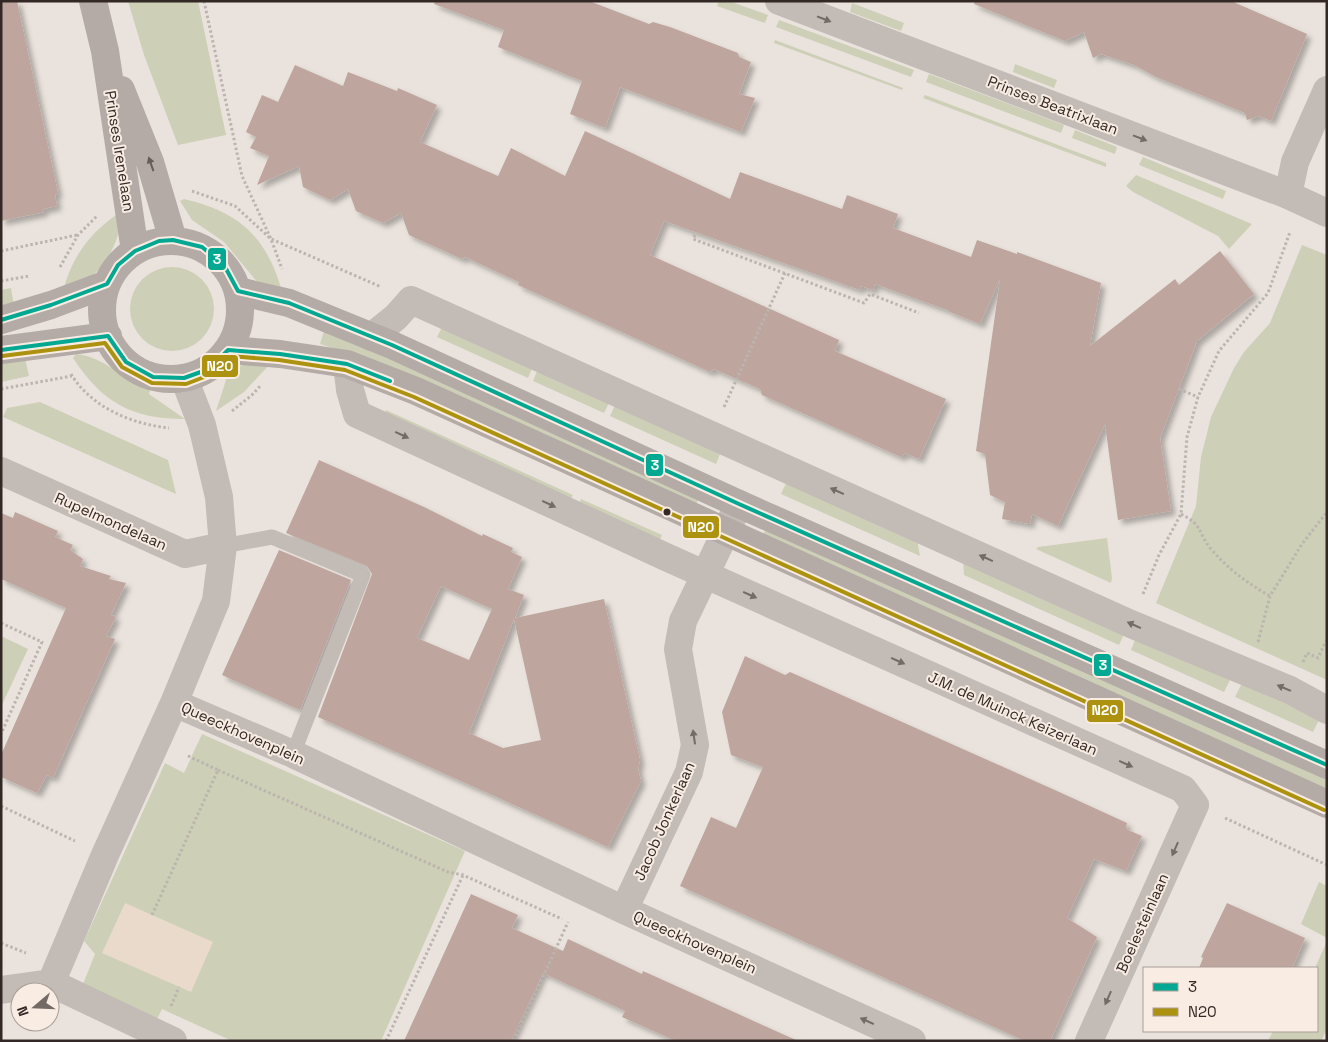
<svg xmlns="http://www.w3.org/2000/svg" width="1328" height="1042" font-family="'Space Grotesk',sans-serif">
  <defs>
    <filter id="shadow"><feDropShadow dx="4.5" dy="4.5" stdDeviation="2.5" flood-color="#0004"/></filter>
  </defs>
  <rect width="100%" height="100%" fill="#eae3dd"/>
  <path fill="#cdcfb6" d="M128 1H198L226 135 178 145 144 55Z
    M719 1H729L768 15 765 23 717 6Z
    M852 3 904 23 901 31 850 12Z
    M779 20 914 70 911 77 776 27Z
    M775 40 903 88 902 90 774 43Z
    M1015 64 1057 80 1054 88 1013 72Z
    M929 74 1064 125 1061 133 926 82Z
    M925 95 1106 163V167L923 98Z
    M1075 130 1117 147 1115 154 1072 138Z
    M1143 157 1226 191 1223 199 1139 165Z
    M1136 175 1252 224 1229 249 1218 236 1133 192 1126 186Z
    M184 199C239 212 266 236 282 291L259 284 224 242 192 220 180 201Z
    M119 213C125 232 106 267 90 277 82 282 72 284 64 287 74 254 90 233 119 213Z
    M1302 245 1327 255V680L1156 603 1196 506 1201 457 1211 417 1234 368 1244 352 1270 323Z
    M130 309a42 42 0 1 1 84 0a42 42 0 1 1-84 0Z
    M11 288 14 306 1 309V290Z
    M444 323 534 364 528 378 437 337Z
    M325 328 700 496 694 509 336 349 320 344Z
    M76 354C105 357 124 380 150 390L149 394 185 419C131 419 102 402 73 358Z
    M25 358 29 376 1 382V360Z
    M258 360 270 364 244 392 216 411 226 380 224 375 237 367Z
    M539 366 611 399 604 413 533 381Z
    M617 401 722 449 716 464 610 416Z
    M40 402 168 460 176 494 3 417 7 408Z
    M386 410 573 495 569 503 383 419Z
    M788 479 917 539 920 556 781 494Z
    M581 499 662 535 658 543 578 507Z
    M768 524 1327 775V794L761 539Z
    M1107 538 1112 578 1111 583 1036 549 1038 547Z
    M963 560 1126 630 1119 645 964 575Z
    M1137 635 1231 678 1224 692 1131 650Z
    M1 636 28 649 1 707Z
    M1242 683 1320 718 1313 732 1235 697Z
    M202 734 465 851 381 1041H232L162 1009 156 1021 83 984 95 954 84 941 165 763 184 773Z
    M1319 882 1327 886V938L1301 924Z
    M1327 941V1029L1321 1041H1268L1273 1031H1317L1315 968Z"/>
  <path fill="#e9dacc" d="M125 903 213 942 191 992 102 953Z"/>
  <path fill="#bea59e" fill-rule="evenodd" filter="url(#shadow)" d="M1 1H17L58 193 55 195 57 206 43 209 44 212 1 221Z
    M435 1H589L649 24 653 22 670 27 738 53 739 57 751 62 739 94 755 98 741 132 620 87 605 128 570 114 582 81 498 47 504 30 434 4Z
    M975 1H1231L1307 34 1271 121 1259 116 1247 120 1245 113 1156 77 1134 65 1101 54 1093 58 1084 32 1065 41 974 4Z
    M295 65 343 86 348 72 397 91 398 88 437 105 420 142 498 176 511 148 565 176 585 131 730 199 740 172 842 209 847 195 898 214 893 228 971 257 977 240 1017 254V252L1101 283 1090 346 1175 279 1179 285 1220 251 1254 294 1197 341 1160 438 1171 511 1118 520 1105 424 1058 526 1032 514 1030 524 1002 519 1005 502 990 495 985 454 976 451 1000 279 980 324 950 312V311L875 284 873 290 861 286 860 290 664 221 650 255 839 340 835 351 946 399 919 459 905 453 901 457 762 395 760 389 714 369 710 372 518 285 519 282 465 257 462 259 409 235 401 213 383 223 356 211 348 189 330 200 303 187 299 166 257 185 269 156 250 148 256 137 246 132 262 95 278 102Z
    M319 460 424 507 482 536 483 534 513 548 511 552 522 557 508 589 524 595 515 618 604 599 640 760 638 769 641 781 608 847 318 717 372 574 367 566 286 533ZM441 586 492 609 469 660 417 638ZM514 619 541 740 503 748 469 733Z
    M15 512 58 531 55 537 73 545 70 550 83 559 80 566 111 576 109 579 126 583 111 615 116 617 106 636 115 639 53 778 47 775 37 793 1 777V755L66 608 1 579V513L13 518Z
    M279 550 351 580 300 710 222 675Z
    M745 656 785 675 790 672 1057 791 1127 823 1126 827 1128 830 1142 836 1126 871 1094 859 1067 918 1097 937 1050 1041H1025L680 886 711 817 736 828 763 767 731 755 722 712Z
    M471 894 518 915 512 928 563 951 568 939 642 974 643 971 798 1041H676L622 1017 625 1011 543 973 511 1041H404Z
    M1227 903 1305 938 1292 968H1199L1203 958 1201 957Z"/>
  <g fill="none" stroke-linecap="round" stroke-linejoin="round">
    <path stroke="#bcb4af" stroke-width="3" stroke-dasharray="2.5 2.5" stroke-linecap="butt" d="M204 1 242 176 271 239 282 269
      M192 191 235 206 271 239 381 287
      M695 235 693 239 864 303 870 294 919 313
      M1 251 77 235
      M60 267 78 235 97 216
      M1 281 29 276
      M71 374C91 407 131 424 169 428
      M1 389 72 376
      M1179 389 1198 397
      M724 407 785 273
      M232 411 252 395 261 385
      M1181 514C1204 526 1197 532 1211 549 1228 569 1247 583 1270 596
      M1143 594 1159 555 1181 514 1187 437 1198 397 1219 351 1268 293 1290 232
      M1 623 42 642 1 734
      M1258 642 1270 596 1302 544 1327 512
      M1303 662 1307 653 1318 658 1327 639
      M218 770 448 872 463 875 562 919
      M1 806 75 841
      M1225 818 1327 865
      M152 915 218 770 186 755
      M1 943 26 953
      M171 1006 179 987
      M386 1041 464 873
      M514 1041 568 922"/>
    <path stroke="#c3bbb6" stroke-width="15" d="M223 546 272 537 363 575 293 754"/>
    <path stroke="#c3bbb6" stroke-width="28" d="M779 1 1288 195 1327 213
      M1288 195 1295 162 1327 90
      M371 337 396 317 411 300 1131 624 1290 690 1327 710
      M347 364 350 390 357 414 666 557 1183 789 1195 805 1089 1041
      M1 471 185 554 223 546
      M174 703 216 601 223 546 219 497 202 425 184 378
      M624 910 689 772 695 745 678 649 683 621 739 504
      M51 983 105 855 174 703 293 754 624 910 912 1041
      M1 990 51 983 173 1041"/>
    <path stroke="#b4aba7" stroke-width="28" d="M93 1 105 51 135 251
      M121 90 150 162 173 240
      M102 310a69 69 0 1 1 138 0a69 69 0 1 1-138 0Z
      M238 291 289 303 392 345 739 504 1327 765
      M1 320 51 305 107 284
      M1 350 108 336
      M228 350 280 354 347 364 416 391 1327 804"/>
    <defs>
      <path id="bus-1" d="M1 320 51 305 107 284 118 265 135 251 159 241 173 240 202 247 224 265 238 291 289 303 392 345 739 504 1327 765
        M1 350 108 336 126 362 153 377 184 378 209 369 228 350 280 354 347 364 390 381"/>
      <path id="bus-2" d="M2 356 105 343 122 367 152 383 186 384 212 374 230 356 279 360 345 370 414 397 1324 810"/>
    </defs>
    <use href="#bus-1" stroke="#f8ece3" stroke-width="8"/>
    <use href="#bus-2" stroke="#f8ece3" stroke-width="8"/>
    <use href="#bus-1" stroke="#03a892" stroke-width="4"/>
    <use href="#bus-2" stroke="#ac920f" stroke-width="4"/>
  </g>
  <defs><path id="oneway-solid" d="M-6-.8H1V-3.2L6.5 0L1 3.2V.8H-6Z" transform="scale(1.25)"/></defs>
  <g fill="#746a66">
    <use href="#oneway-solid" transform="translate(824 19) rotate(21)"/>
    <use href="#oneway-solid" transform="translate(1140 138) rotate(21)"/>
    <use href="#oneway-solid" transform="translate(402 435) rotate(25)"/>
    <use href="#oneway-solid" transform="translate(837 491) rotate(-156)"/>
    <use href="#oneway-solid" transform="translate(549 504) rotate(25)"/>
    <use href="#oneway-solid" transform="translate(986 558) rotate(-156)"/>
    <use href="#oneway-solid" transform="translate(750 595) rotate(24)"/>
    <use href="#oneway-solid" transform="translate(1134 625) rotate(-156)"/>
    <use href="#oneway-solid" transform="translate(898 661) rotate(24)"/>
    <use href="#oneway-solid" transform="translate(1284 688) rotate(-157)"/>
    <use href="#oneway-solid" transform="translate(694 737) rotate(-98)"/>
    <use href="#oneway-solid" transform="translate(1126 764) rotate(24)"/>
    <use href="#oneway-solid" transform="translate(1175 849) rotate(114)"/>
    <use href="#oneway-solid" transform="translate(1108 998) rotate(114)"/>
    <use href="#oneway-solid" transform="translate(867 1021) rotate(-156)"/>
  </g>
  <use fill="#675c59" href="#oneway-solid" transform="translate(151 164) rotate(-109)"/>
  <circle fill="#332825" stroke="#f8ece3" stroke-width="2" cx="667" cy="512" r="4.5"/>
  <g text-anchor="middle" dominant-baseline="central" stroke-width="4" stroke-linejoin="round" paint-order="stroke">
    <g font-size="15" fill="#332825" stroke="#f8ece3">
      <text transform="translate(1053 105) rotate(21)">Prinses Beatrixlaan</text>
      <text transform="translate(120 151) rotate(81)">Prinses Irenelaan</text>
      <text transform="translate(111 521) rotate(24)">Rupelmondelaan</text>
      <text transform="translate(1013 713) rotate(24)">J.M. de Muinck Keizerlaan</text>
      <text transform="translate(243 733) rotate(24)">Queeckhovenplein</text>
      <text transform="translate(664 821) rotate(-66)">Jacob Jonkerlaan</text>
      <text transform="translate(1142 923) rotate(-66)">Boelesteinlaan</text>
      <text transform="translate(695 942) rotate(24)">Queeckhovenplein</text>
    </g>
  </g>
  <g stroke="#f8ece3" stroke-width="2">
    <rect x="207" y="247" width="20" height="24" rx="5" fill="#03a892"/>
    <rect x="201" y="354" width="38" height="24" rx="5" fill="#ac920f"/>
    <rect x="645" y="453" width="19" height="24" rx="5" fill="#03a892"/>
    <rect x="682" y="515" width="38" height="24" rx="5" fill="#ac920f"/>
    <rect x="1093" y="653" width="19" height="24" rx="5" fill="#03a892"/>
    <rect x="1086" y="699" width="38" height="24" rx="5" fill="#ac920f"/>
  </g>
  <g font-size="14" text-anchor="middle" font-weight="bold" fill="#fff">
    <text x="217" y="264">3</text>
    <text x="220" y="371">N20</text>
    <text x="655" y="470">3</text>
    <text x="701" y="532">N20</text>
    <text x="1103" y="670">3</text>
    <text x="1105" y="715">N20</text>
  </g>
  <rect width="1328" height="1042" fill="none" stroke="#332825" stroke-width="5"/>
  <rect x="1143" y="967" width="175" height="65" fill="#f8ece3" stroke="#a99e97"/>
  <rect x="1153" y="983" width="25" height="8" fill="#03a892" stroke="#a99e97"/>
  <text x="1188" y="992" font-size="15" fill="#332825">3</text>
  <rect x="1153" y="1008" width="25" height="8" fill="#ac920f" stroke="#a99e97"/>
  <text x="1188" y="1017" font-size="15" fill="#332825">N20</text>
  <g transform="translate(35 1007) rotate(251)"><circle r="24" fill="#f8ece3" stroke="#a99e97"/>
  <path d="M0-4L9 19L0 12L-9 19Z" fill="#736965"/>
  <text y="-8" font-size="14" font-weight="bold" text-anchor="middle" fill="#332825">N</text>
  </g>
</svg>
